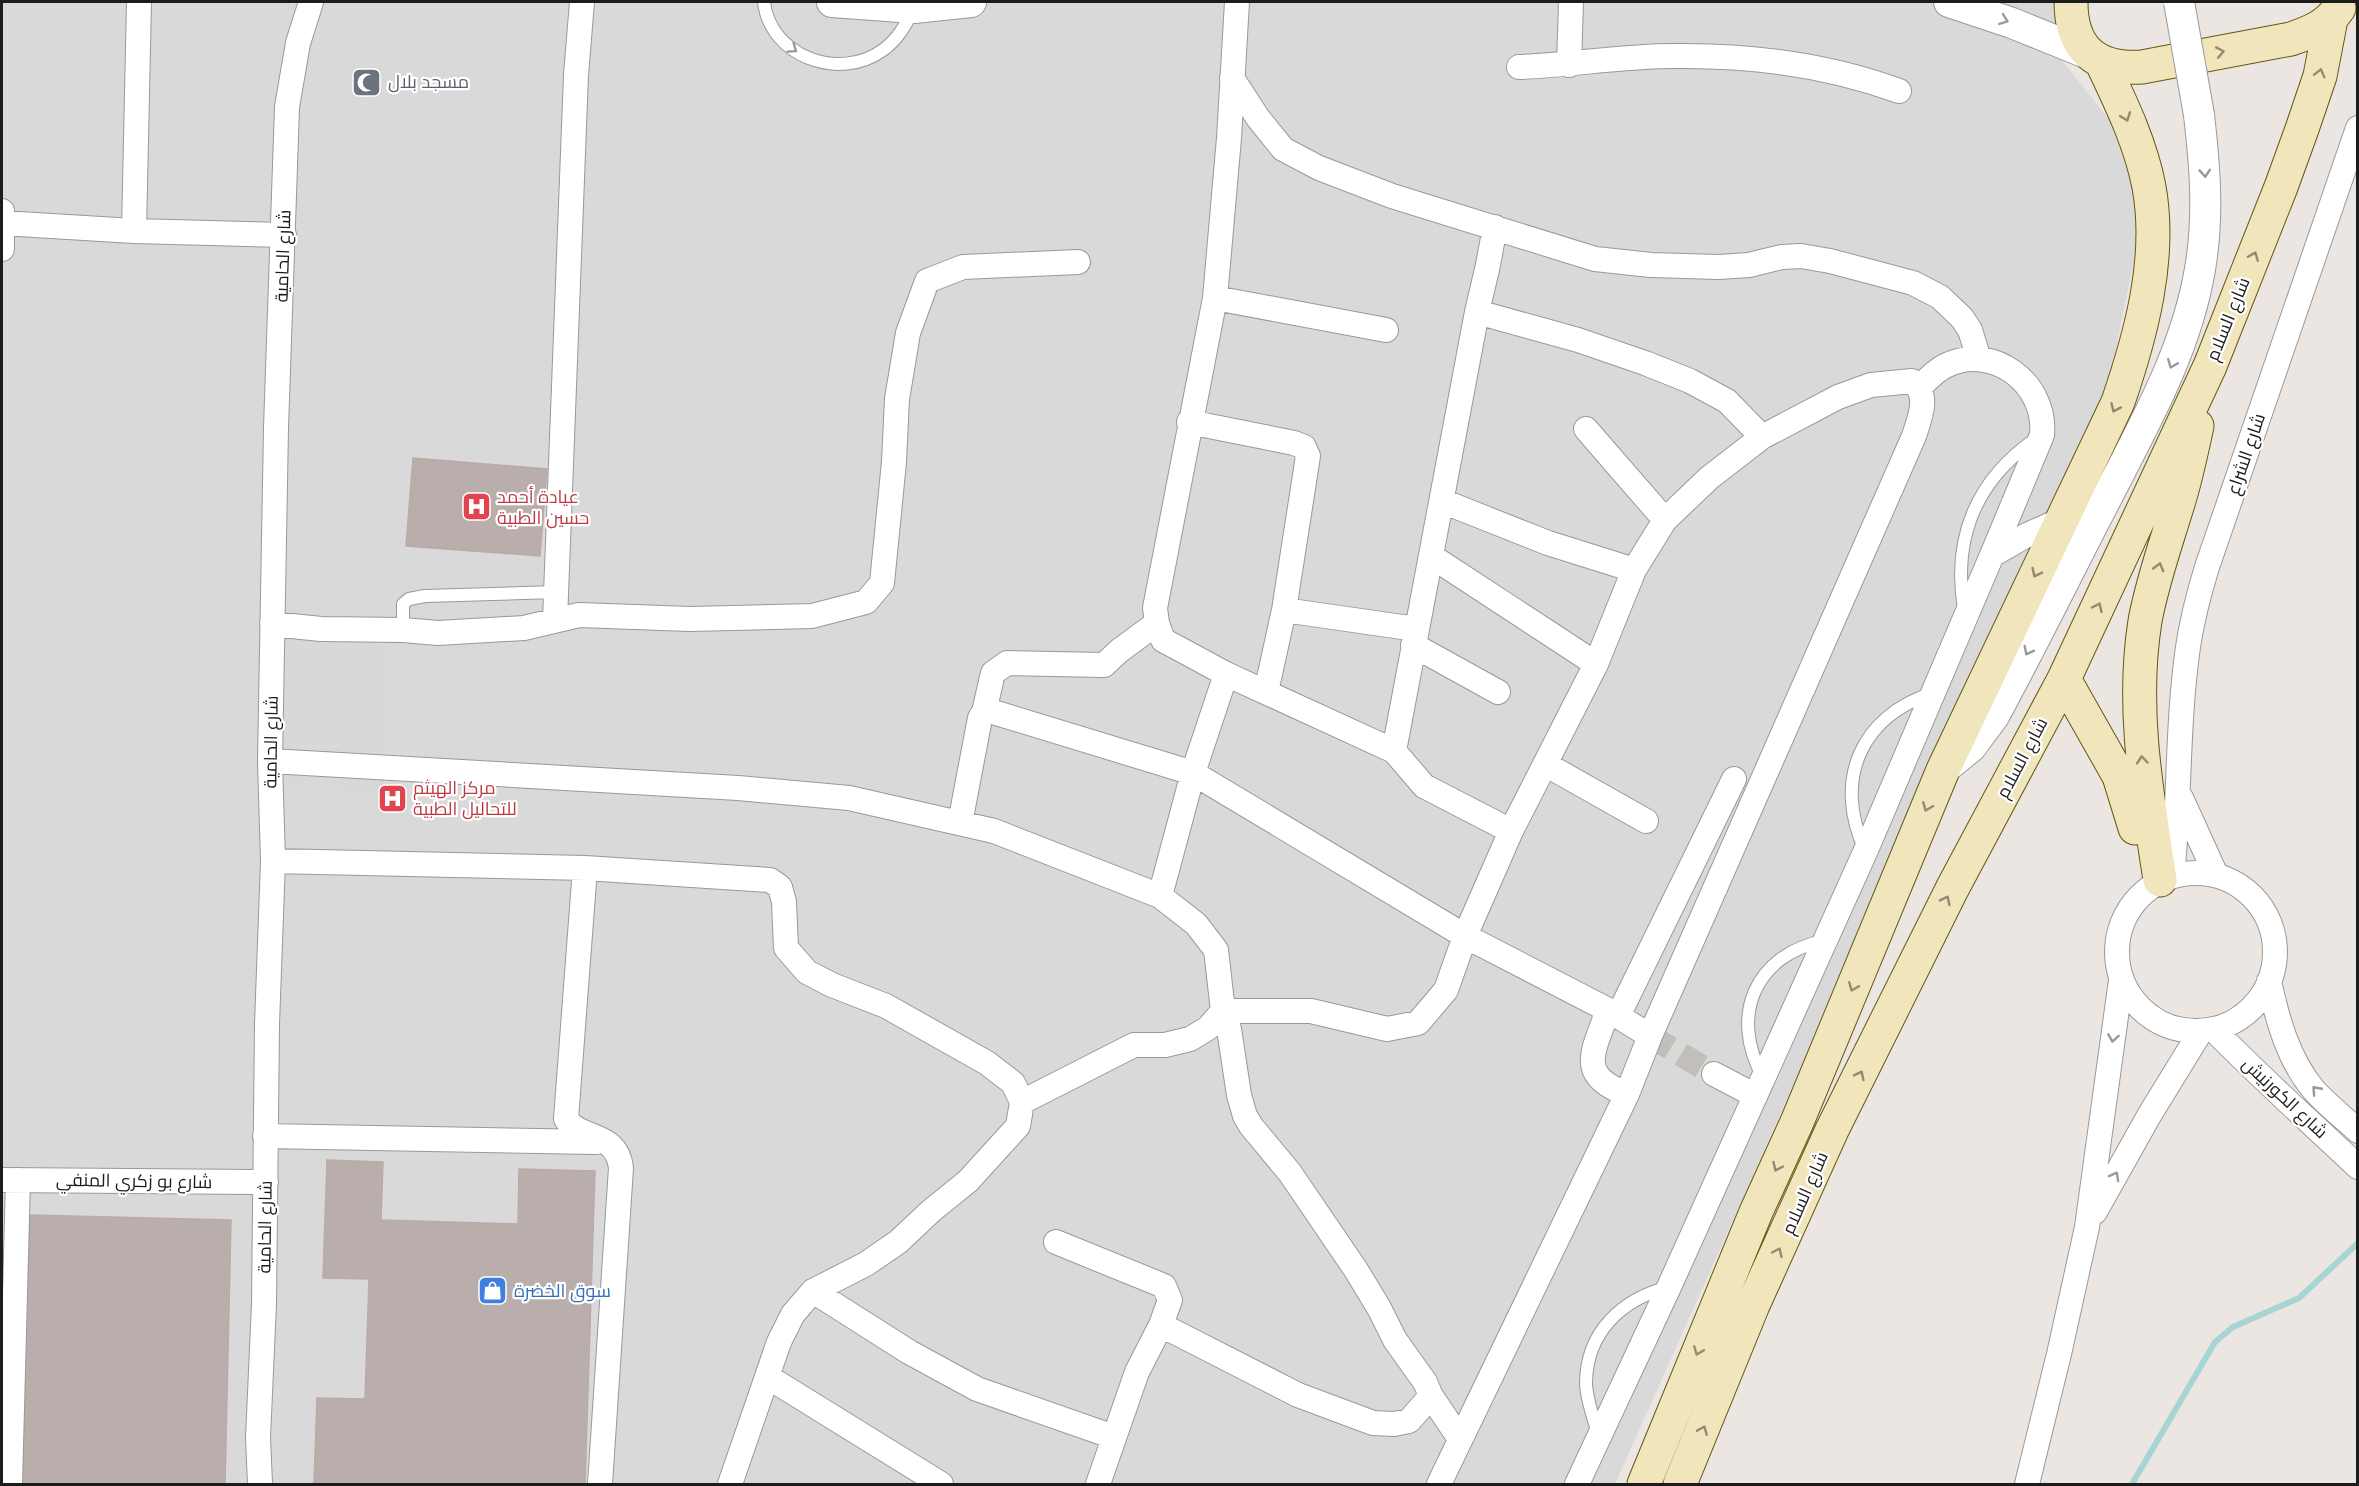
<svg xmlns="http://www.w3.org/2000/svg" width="2359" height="1486" font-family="Montserrat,Cairo,sans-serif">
  <rect width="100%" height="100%" fill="#ece6e2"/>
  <path fill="#dad9d9" d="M2 2H2067L2060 58 2112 123 2143 215 2110 377 1615 1484H2Z"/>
  <path fill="#d8d8d8" d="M273 630 385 636 384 792 270 788Z"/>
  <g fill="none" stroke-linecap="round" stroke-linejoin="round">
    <path stroke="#a7d5d3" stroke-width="6" d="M2132 1484 2215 1342 2233 1327 2299 1298 2358 1243"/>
  </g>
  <path fill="#b9aeac" stroke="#bbaaa7" stroke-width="1.5" d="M413 458 547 469 540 556 406 546Z
    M327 1160 383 1162 381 1220 518 1224 519 1169 595 1171 585 1484H314L317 1398 365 1399 369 1279 323 1278Z
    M29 1215 231 1220 225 1484H22Z"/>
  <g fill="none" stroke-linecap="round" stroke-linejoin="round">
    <path stroke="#c2beba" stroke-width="24" stroke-dasharray="24 12" stroke-linecap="butt" d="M1650 1036 1714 1074"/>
    <defs>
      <path id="service" d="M764 2C770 56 839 82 883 50 898 39 905 26 913 10
        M1964 609C1952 537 1977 479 2037 438
        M403 630V604L409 599 425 596 556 592
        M1865 850C1833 781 1860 716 1933 693
        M1763 1077C1729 1016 1755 955 1823 941
        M1598 1433C1593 1417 1587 1401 1586 1384 1586 1332 1622 1299 1669 1287"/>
      <path id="minor" d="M1237 2 1229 138 1215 298 1155 608 1157 623 1163 640 1226 674 1394 751
        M1569 65 1571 2
        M1519 67C1571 65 1622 56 1674 56 1750 55 1828 65 1899 91
        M1232 78 1258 118 1283 149 1319 168 1392 196 1595 259 1651 265 1719 267 1749 265 1782 257 1801 256 1830 261 1913 283 1940 297 1962 318 1970 330 1979 359
        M2 211V249
        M2 223 134 231 284 235
        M1495 227 1488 265 1477 312 1578 340 1645 363 1690 381 1727 401 1762 437
        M134 231 139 2
        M1215 298 1386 330
        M1477 312 1394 751 1424 786 1511 831
        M1920 387C1928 379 1935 371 1945 366 1993 342 2047 384 2042 435L1992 555
        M1189 422 1294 443 1304 447 1308 456 1284 610 1266 692
        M1586 429 1665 520
        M1442 501 1548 543 1634 570
        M1431 556 1596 664
        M1284 610 1416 629
        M555 620 576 75 582 2
        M272 624 321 629 403 630 438 633 524 628 579 615 690 619 812 616 866 602 882 583 894 462 897 399 908 333 927 281 963 267 1078 262
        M1413 645 1498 692
        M984 712 993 673 1007 663 1104 665 1119 651 1157 623
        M270 761 738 788 849 798 994 831 1160 896 1196 924 1216 950 1223 1011 1229 1029 1239 1095 1245 1116 1251 1126 1290 1173 1356 1270 1379 1308 1395 1340 1425 1382 1431 1396 1460 1439
        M1545 764 1646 821
        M2181 798 2216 875
        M960 823 980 718 984 712H993L1193 773 1465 936 1608 1010 1650 1036
        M273 861 585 868 770 880 780 887 784 902 786 948 807 972 832 985 886 1006 987 1063 1013 1083 1022 1102 1018 1126 968 1181 931 1211 898 1242 866 1264 813 1291 793 1314 779 1342 730 1484
        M585 868 566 1119C581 1141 617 1131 621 1168L600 1484
        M2117 952a79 79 0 1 1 158 0a79 79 0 1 1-158 0Z
        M2172 876C2180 800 2177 723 2188 647 2192 620 2199 593 2207 567L2358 128
        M1160 896 1193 773 1226 674
        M2269 981C2277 1018 2288 1059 2313 1089 2326 1104 2343 1117 2358 1131
        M1608 1010C1594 1051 1575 1075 1627 1094
        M1618 1016 1734 779
        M2213 1029C2260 1077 2309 1121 2358 1167
        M1714 1074 1754 1095
        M1022 1102 1134 1045H1165L1190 1039 1208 1028 1223 1011H1311L1387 1029 1418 1023 1446 990 1465 936 1511 831 1596 664 1634 570 1665 520 1709 478 1762 437 1838 397 1871 385 1912 381C1930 395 1920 417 1914 436L1650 1036 1627 1094 1439 1484
        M265 1136 596 1142
        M2 1180 266 1182
        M2095 1212 2150 1114 2201 1031
        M1056 1242 1164 1286 1170 1300 1161 1325 1137 1372 1098 1484
        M813 1291 909 1352 977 1389 1114 1437
        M1161 1325 1298 1395 1373 1423 1394 1424 1409 1421 1431 1396
        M768 1377 941 1484
        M10 1484 18 1180
        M260 1484 258 1438 264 1304 267 1024 273 861 270 761 276 428 287 107 298 43 311 2
        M1577 1484 1669 1287 1866 850 1992 555 2027 535 2061 520
        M2027 1484 2059 1354 2087 1227 2121 980"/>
      <path id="tertiary" d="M832 2 914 8 971 2
        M1949 2 2012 23 2091 55
        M1943 770 1971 747 1994 716C2032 646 2067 574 2104 503 2142 428 2186 353 2200 269 2209 217 2205 167 2199 115"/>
      <path id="secondary" d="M2071 2C2071 49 2096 70 2142 67L2291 39C2311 32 2327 26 2339 8
        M2064 679 2119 776 2135 828
        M2160 880C2147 794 2131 708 2145 621 2152 583 2165 546 2176 510 2185 483 2191 454 2197 426
        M1644 1484 1756 1212 1797 1122 1943 770 2118 402C2141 335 2162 258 2149 187 2141 144 2121 103 2102 63
        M1680 1484 1753 1305 1832 1130 1952 889 2064 679 2210 366 2281 187 2302 129 2320 76 2331 19"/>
    </defs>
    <use href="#service" stroke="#999" stroke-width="14"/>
    <use href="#minor" stroke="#999" stroke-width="26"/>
    <use href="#tertiary" stroke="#999" stroke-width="32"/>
    <use href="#secondary" stroke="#645711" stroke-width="35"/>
    <use href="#service" stroke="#fff" stroke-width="12"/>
    <use href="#minor" stroke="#fff" stroke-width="24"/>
    <use href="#tertiary" stroke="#fff" stroke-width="30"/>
    <use href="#secondary" stroke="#f1e5bb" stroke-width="33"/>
    <defs>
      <path id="tertiary-bridge" d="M2179 2 2199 115"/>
    </defs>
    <use href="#tertiary-bridge" stroke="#999" stroke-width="32" stroke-linecap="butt"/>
    <use href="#tertiary-bridge" stroke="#fff" stroke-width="30"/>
  </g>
  <defs><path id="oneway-chevron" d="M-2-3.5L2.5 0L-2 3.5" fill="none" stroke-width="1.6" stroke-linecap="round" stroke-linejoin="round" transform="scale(1.5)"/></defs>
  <g stroke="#999">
    <use href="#oneway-chevron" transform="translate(2004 20) rotate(20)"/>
    <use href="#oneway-chevron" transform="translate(793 49) rotate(35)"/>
    <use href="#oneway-chevron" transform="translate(2205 173) rotate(86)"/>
    <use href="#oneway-chevron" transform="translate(2172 364) rotate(112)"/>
    <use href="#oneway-chevron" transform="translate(2028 651) rotate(117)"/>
    <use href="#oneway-chevron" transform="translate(2113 1038) rotate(99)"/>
    <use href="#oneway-chevron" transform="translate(2316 1090) rotate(-132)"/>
    <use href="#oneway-chevron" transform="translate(2115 1176) rotate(-61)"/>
  </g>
  <g stroke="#918b73">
    <use href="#oneway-chevron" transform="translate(2220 52) rotate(-11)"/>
    <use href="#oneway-chevron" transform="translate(2320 73) rotate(-76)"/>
    <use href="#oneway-chevron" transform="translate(2126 117) rotate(69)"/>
    <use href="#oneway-chevron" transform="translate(2254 256) rotate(-68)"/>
    <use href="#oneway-chevron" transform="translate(2115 408) rotate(114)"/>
    <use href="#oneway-chevron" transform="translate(2159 567) rotate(-75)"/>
    <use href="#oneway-chevron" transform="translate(2036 573) rotate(116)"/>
    <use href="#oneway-chevron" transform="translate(2098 607) rotate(-65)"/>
    <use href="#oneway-chevron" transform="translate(2142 760) rotate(-95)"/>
    <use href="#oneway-chevron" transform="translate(1927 807) rotate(112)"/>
    <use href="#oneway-chevron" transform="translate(1946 900) rotate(-64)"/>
    <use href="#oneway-chevron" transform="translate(1853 987) rotate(112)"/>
    <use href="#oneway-chevron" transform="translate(1860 1075) rotate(-64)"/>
    <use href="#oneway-chevron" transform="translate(1777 1167) rotate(115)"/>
    <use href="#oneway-chevron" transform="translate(1778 1252) rotate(-65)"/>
    <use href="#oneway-chevron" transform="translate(1698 1351) rotate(112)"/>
    <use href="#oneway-chevron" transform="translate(1703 1430) rotate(-68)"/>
  </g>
  <defs>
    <symbol id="mosque-square" viewBox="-11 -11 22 22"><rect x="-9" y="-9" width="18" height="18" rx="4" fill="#6b7280" stroke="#fff"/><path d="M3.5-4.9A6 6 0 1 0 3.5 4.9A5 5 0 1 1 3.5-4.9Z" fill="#fff"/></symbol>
    <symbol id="hospital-square" viewBox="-11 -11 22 22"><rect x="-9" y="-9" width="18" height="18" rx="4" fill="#e0444e" stroke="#fff"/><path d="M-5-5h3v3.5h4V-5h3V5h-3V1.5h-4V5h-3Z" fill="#fff"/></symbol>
    <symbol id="shop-square" viewBox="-11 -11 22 22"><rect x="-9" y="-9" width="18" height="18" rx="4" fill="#3f7fe0" stroke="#fff"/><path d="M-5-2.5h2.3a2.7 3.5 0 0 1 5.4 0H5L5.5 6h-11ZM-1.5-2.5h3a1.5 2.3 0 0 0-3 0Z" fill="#fff"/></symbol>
  </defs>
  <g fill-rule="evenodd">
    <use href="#mosque-square" x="350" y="66" width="33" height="33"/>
    <use href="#hospital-square" x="460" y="490" width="33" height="33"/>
    <use href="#hospital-square" x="376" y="782" width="33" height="33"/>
    <use href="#shop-square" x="476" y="1274" width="33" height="33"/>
  </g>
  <g text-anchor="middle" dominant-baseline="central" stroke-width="4.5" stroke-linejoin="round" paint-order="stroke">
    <g font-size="18" fill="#5b616d" stroke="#fff" text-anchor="start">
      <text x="388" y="82">مسجد بلال</text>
    </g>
    <g font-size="18" fill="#1c1c1c" stroke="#fff">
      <text transform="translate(283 256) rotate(-88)">شارع الحامية</text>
      <text transform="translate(2228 319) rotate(-68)">شارع السلام</text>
      <text transform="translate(2246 454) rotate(-71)">شارع الشراع</text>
      <text transform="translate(271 742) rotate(-89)">شارع الحامية</text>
      <text transform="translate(2022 758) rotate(-62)">شارع السلام</text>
      <text transform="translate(2285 1098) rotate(43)">شارع الكورنيش</text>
      <text transform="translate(134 1181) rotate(1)">شارع بو زكري المنفي</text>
      <text transform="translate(1805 1193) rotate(-66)">شارع السلام</text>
      <text transform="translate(265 1227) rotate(-89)">شارع الحامية</text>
    </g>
    <g font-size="18" fill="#be3a42" stroke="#fff" text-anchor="start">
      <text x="497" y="497">عيادة أحمد<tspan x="497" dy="21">حسين الطبية</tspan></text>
      <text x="413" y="788">مركز الهيثم<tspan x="413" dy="21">للتحاليل الطبية</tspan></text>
    </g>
    <g font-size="18" fill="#366cbe" stroke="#fff" text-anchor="start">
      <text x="514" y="1291">سوق الخضرة</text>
    </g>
  </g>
  <rect width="2359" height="1486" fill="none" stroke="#1c1c1c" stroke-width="6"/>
</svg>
